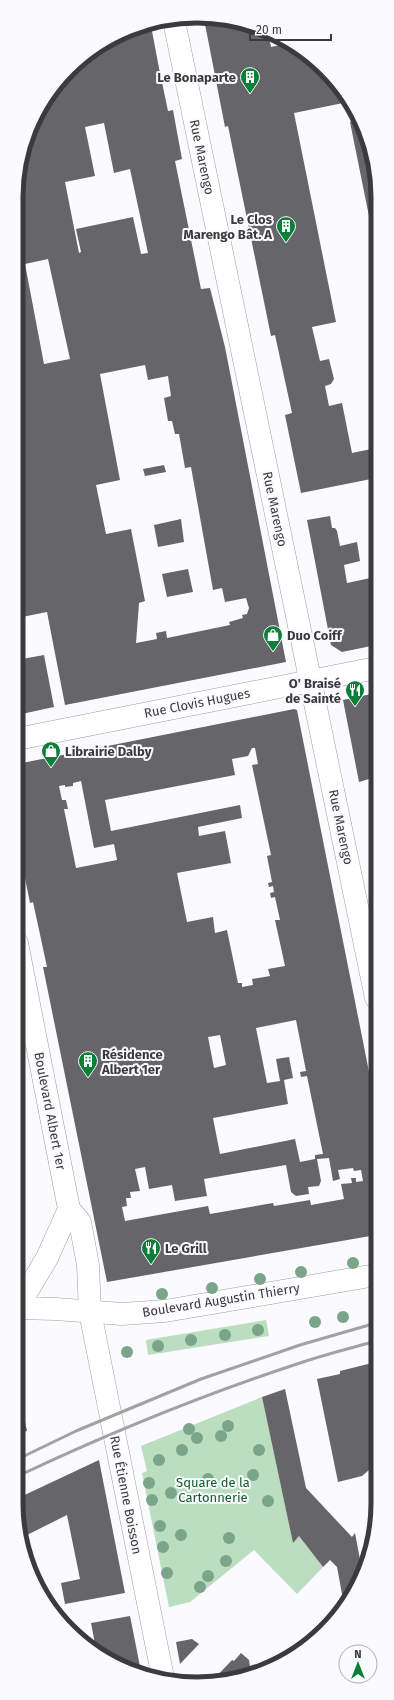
<svg xmlns="http://www.w3.org/2000/svg" width="394" height="1700" font-family="'Fira Sans',sans-serif">
  <rect width="100%" height="100%" fill="#fafaff"/>
  <path fill="#badebf" d="M266 1320 269 1336 148 1355 146 1340Z
    M262 1397 293 1542 299 1536 323 1567 297 1594 254 1550 190 1602 169 1607 142 1473 147 1471 141 1446Z"/>
  <path fill="#66666a" fill-rule="evenodd" d="M221 18 268 32 271 47 289 43 325 69 348 102 294 113 336 322 312 327 320 361 329 359 334 379 331 384 325 386 329 406 342 403 352 453 376 448V478L301 493 285 415 292 413 275 335 271 336 228 126 225 127 204 19Z
    M150 22H155L157 30 152 31 159 68 168 111 173 110 177 132 182 159 175 161 201 289 210 288 225 347 286 662 65 705 47 612 17 618 18 173 40 106 87 53ZM104 123 114 173 130 169 148 253 141 254 133 217 76 229 81 252 79 253 65 182 95 176 85 127ZM48 259 70 359 44 364 25 264ZM145 365 148 380 168 376 171 396 164 398 168 421H172L175 434H179L185 468 191 467 213 590 222 588 225 602 246 598 249 608 247 614 242 615 243 618 229 622 230 625 167 638 166 631 156 633 157 639 136 643 139 603 145 601 131 529 106 534 96 485 120 480 100 374Z
    M360 120 376 174V251L350 122Z
    M375 394H376V427L373 413Z
    M164 465 166 472 145 476 143 469Z
    M330 516 332 528H335L337 531 340 546 357 542 360 561 344 565 347 583 375 577 376 645 342 652 331 645 307 520Z
    M181 519 184 542 158 547 154 525Z
    M188 569 193 592 167 597 162 574Z
    M17 651H20L22 659 44 655 54 707 17 715Z
    M376 693V814L369 779 359 782 343 700Z
    M294 709 297 710 376 1107V1235L107 1282 43 967H47L33 902 30 903 17 838V764ZM252 748H255L258 764 252 765 271 855 267 856 272 882 268 883 269 887 273 886 274 892 270 893 271 898 275 897 280 920H275L285 966 268 969 270 976 252 979 253 985 242 987V983H238L227 930 215 933 213 917 187 922 177 873 231 863 225 831 199 836 198 827 242 818 240 805 111 831 105 800 235 775 232 759 248 756ZM81 781 94 848 114 844 117 860 76 868 64 809H68L66 800H62L59 786 65 785V787L73 786V783ZM296 1020 306 1071 300 1072 301 1077 307 1076 323 1154 315 1155V1159L300 1162 295 1139 220 1154 213 1118 288 1104 284 1080 293 1078 289 1057 276 1059 280 1081 267 1083 256 1028ZM220 1035 226 1065 214 1068 208 1037ZM329 1158 333 1181 340 1179 338 1170 353 1168 354 1171 361 1170 363 1181 356 1182V1178H351L352 1183 341 1184 344 1199 311 1205 310 1200 274 1206 273 1203 210 1214 208 1206 125 1221 122 1207 127 1206 126 1198H131L130 1192 140 1191 135 1169 145 1167 149 1189 172 1185 175 1201 207 1196 204 1179 286 1165 291 1192 296 1196 309 1194 308 1187 319 1186 321 1181 317 1159Z
    M376 1362V1464L362 1476 338 1482 317 1379 340 1374V1371Z
    M16 1378 27 1431 16 1433Z
    M285 1389 306 1488 352 1537 355 1533 362 1570 354 1593 344 1605 337 1567 330 1560 323 1567 299 1536 293 1543 262 1397Z
    M99 1460 125 1593 65 1604 61 1583 80 1579 67 1515 23 1537 16 1499Z
    M130 1616 137 1651 141 1672 117 1665 96 1649 91 1623Z
    M192 1639 199 1644 180 1664 176 1642Z
    M241 1653 249 1660 251 1673H255L244 1678 212 1681 232 1660 234 1661Z"/>
  <g fill="none" stroke-linecap="round" stroke-linejoin="round">
    <defs>
      <path id="street" d="M174 21 376 998
        M17 739 376 668
        M69 1209 80 1222 88 1265 90 1312 163 1678"/>
      <path id="secondary" d="M16 1308 56 1309 122 1314 165 1311 376 1275
        M17 1308 47 1258 69 1209 17 943"/>
    </defs>
    <use href="#street" stroke="#9e9ea2" stroke-width="23"/>
    <use href="#secondary" stroke="#9e9ea2" stroke-width="23"/>
    <use href="#street" stroke="#fff" stroke-width="22"/>
    <use href="#secondary" stroke="#fff" stroke-width="22"/>
    <path stroke="#a2a2a5" stroke-width="3" d="M16 1460 76 1431 201 1379 300 1345 376 1323
      M16 1477C109 1433 205 1394 303 1362 327 1354 352 1348 376 1341"/>
  </g>
  <g fill="#7aa58a">
    <circle cx="353" cy="1263" r="6"/>
    <circle cx="301" cy="1272" r="6"/>
    <circle cx="260" cy="1279" r="6"/>
    <circle cx="212" cy="1288" r="6"/>
    <circle cx="162" cy="1294" r="6"/>
    <circle cx="343" cy="1317" r="6"/>
    <circle cx="315" cy="1322" r="6"/>
    <circle cx="258" cy="1330" r="6"/>
    <circle cx="225" cy="1335" r="6"/>
    <circle cx="191" cy="1340" r="6"/>
    <circle cx="158" cy="1346" r="6"/>
    <circle cx="127" cy="1352" r="6"/>
    <circle cx="228" cy="1426" r="6"/>
    <circle cx="189" cy="1429" r="6"/>
    <circle cx="221" cy="1436" r="6"/>
    <circle cx="197" cy="1438" r="6"/>
    <circle cx="182" cy="1450" r="6"/>
    <circle cx="259" cy="1450" r="6"/>
    <circle cx="159" cy="1460" r="6"/>
    <circle cx="253" cy="1475" r="6"/>
    <circle cx="208" cy="1479" r="6"/>
    <circle cx="149" cy="1483" r="6"/>
    <circle cx="171" cy="1493" r="6"/>
    <circle cx="152" cy="1500" r="6"/>
    <circle cx="268" cy="1501" r="6"/>
    <circle cx="160" cy="1526" r="6"/>
    <circle cx="181" cy="1535" r="6"/>
    <circle cx="229" cy="1538" r="6"/>
    <circle cx="163" cy="1547" r="6"/>
    <circle cx="226" cy="1561" r="6"/>
    <circle cx="167" cy="1573" r="6"/>
    <circle cx="208" cy="1576" r="6"/>
    <circle cx="200" cy="1587" r="6"/>
  </g>
  <defs>
    <symbol id="building-pin" viewBox="-11 -11 22 30"><path d="M0 17L-7.5 6A9.5 9.5 0 1 1 7.5 6Z" fill="#0a7f37" stroke="#fafaff"/><path d="M-4-6H4V6H1V3H-1V6H-4ZM-2.5-4.3h1.7v1.8h-1.7ZM.8-4.3h1.7v1.8H.8ZM-2.5-1h1.7V.8h-1.7ZM.8-1h1.7V.8H.8Z" fill="#fff"/></symbol>
    <symbol id="shop-pin" viewBox="-11 -11 22 30"><path d="M0 17L-7.5 6A9.5 9.5 0 1 1 7.5 6Z" fill="#0a7f37" stroke="#fafaff"/><path d="M-5-2.5h2.3a2.7 3.5 0 0 1 5.4 0H5L5.5 6h-11ZM-1.5-2.5h3a1.5 2.3 0 0 0-3 0Z" fill="#fff"/></symbol>
    <symbol id="restaurant-pin" viewBox="-11 -11 22 30"><path d="M0 17L-7.5 6A9.5 9.5 0 1 1 7.5 6Z" fill="#0a7f37" stroke="#fafaff"/><path d="M-5-6h1v4h1v-4h1v4h1v-4h1v5L-1.5 .5V6h-2V.5L-5-1ZM5-6V6H3V1.5H1.5Q1.5-4 5-6Z" fill="#fff"/></symbol>
  </defs>
  <g fill-rule="evenodd">
    <use href="#building-pin" x="239" y="66" width="22" height="30"/>
    <use href="#building-pin" x="275" y="215" width="22" height="30"/>
    <use href="#shop-pin" x="262" y="624" width="22" height="30"/>
    <use href="#restaurant-pin" x="344" y="679" width="22" height="30"/>
    <use href="#shop-pin" x="40" y="740" width="22" height="30"/>
    <use href="#building-pin" x="77" y="1050" width="22" height="30"/>
    <use href="#restaurant-pin" x="140" y="1237" width="22" height="30"/>
  </g>
  <g text-anchor="middle" dominant-baseline="central" stroke-width="4" stroke-linejoin="round" paint-order="stroke">
    <g font-size="13" font-weight="bold" fill="#3b3b3d" stroke="#fafaff" text-anchor="start">
      <text x="236" y="77" text-anchor="end">Le Bonaparte</text>
      <text x="272" y="219" text-anchor="end">Le Clos<tspan x="272" dy="15">Marengo Bât. A</tspan></text>
      <text x="287" y="635">Duo Coiff</text>
      <text x="341" y="683" text-anchor="end">O' Braisé<tspan x="341" dy="15">de Sainté</tspan></text>
      <text x="65" y="751">Librairie Dalby</text>
      <text x="102" y="1054">Résidence<tspan x="102" dy="15">Albert 1er</tspan></text>
      <text x="165" y="1248">Le Grill</text>
    </g>
    <g font-size="13" fill="#3b3b3d" stroke="#fafaff">
      <text transform="translate(202 157) rotate(78)">Rue Marengo</text>
      <text transform="translate(275 509) rotate(78)">Rue Marengo</text>
      <text transform="translate(197 703) rotate(-11)">Rue Clovis Hugues</text>
      <text transform="translate(341 827) rotate(78)">Rue Marengo</text>
      <text transform="translate(50 1111) rotate(79)">Boulevard Albert 1er</text>
      <text transform="translate(221 1300) rotate(-9)">Boulevard Augustin Thierry</text>
      <text transform="translate(126 1495) rotate(79)">Rue Étienne Boisson</text>
    </g>
    <g font-size="13" fill="#115f2a" stroke="#fafaff">
      <text x="213" y="1482">Square de la<tspan x="213" dy="15">Cartonnerie</tspan></text>
    </g>
  </g>
  <path d="M0 0H394V1700H0ZM197 23H197A174 174 0 0 1 371 197V1503A174 174 0 0 1 197 1677H197A174 174 0 0 1 23 1503V197A174 174 0 0 1 197 23Z" fill="#fafaff" fill-rule="evenodd"/>
  <path fill="none" stroke="#3b3b3d" stroke-width="5" d="M197 23H197A174 174 0 0 1 371 197V1503A174 174 0 0 1 197 1677H197A174 174 0 0 1 23 1503V197A174 174 0 0 1 197 23Z"/>
  <g transform="translate(358 1664)"><circle r="19" fill="#fafaff" stroke="#aeaeb1"/>
  <path d="M0-3L7 15L0 10L-7 15Z" fill="#0a7f37"/>
  <text y="-6" font-size="11" font-weight="bold" text-anchor="middle" fill="#3b3b3d">N</text>
  </g>
  <path d="M250 34v6h81v-6" fill="none" stroke="#3b3b3d" stroke-width="2"/>
  <text x="256" y="34" font-size="12" fill="#3b3b3d" stroke="#fafaff" stroke-width="3" paint-order="stroke">20 m</text>
</svg>
